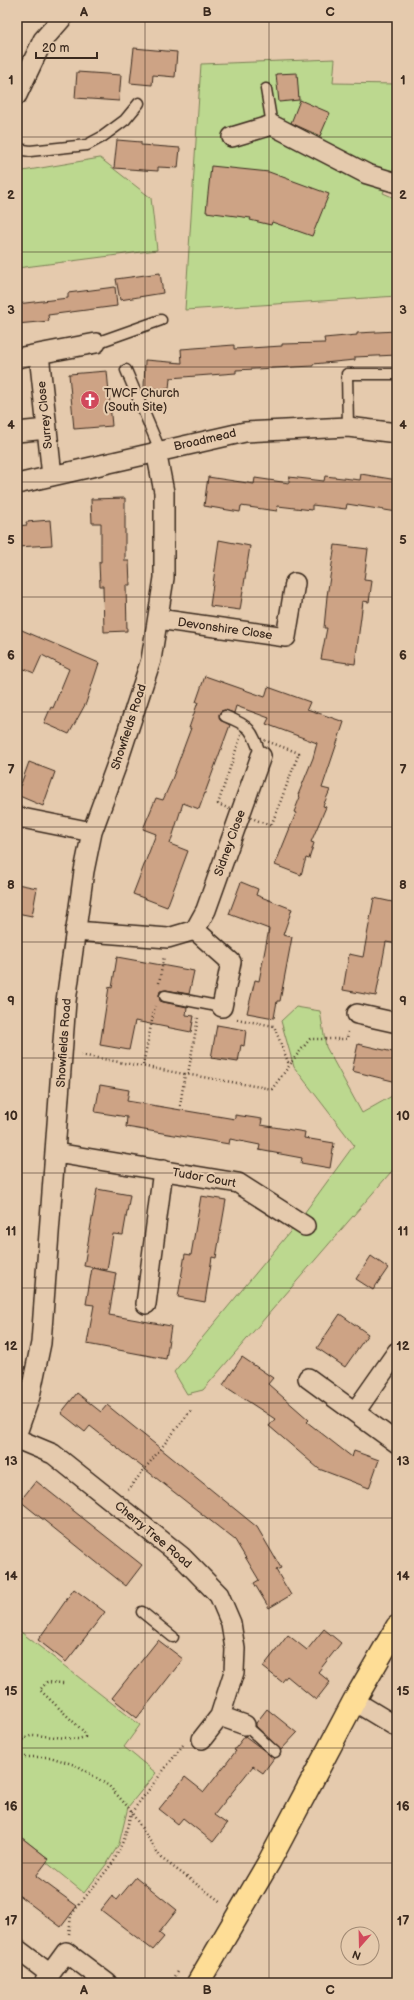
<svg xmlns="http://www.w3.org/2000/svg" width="414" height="2000" font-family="'Balsamiq Sans',sans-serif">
  <rect width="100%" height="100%" fill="#e5caad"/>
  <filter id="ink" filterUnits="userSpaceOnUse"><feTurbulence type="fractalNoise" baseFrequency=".025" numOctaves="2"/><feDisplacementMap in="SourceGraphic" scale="8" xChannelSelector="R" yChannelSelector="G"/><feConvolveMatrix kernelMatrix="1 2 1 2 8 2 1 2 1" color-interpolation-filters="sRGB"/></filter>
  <g filter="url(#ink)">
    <path fill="#bcd88f" stroke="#7c8156" d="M335 59 333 83 397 84V162L383 193 397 199V296L185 310 201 64Z
      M100 158 151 198 157 250 17 268V172Z
      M296 1007 320 1011 326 1047 362 1113 392 1096 397 1100V1165L203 1390 187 1394 174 1372 294 1227 354 1145 294 1067 281 1021Z
      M17 1629 140 1725 124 1747 156 1773 128 1807 119 1844 108 1862 84 1893 46 1862 49 1859 17 1834Z"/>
    <path fill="#cda385" stroke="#3b2a1e" d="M134 48 177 52 175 77 153 75 152 85 130 83Z
      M77 72 121 75 119 101 75 98Z
      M297 73 299 100 279 102 276 74Z
      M300 100 330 113 320 136 291 123Z
      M117 140 141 142V145L180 148 178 168 158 167V171L114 168Z
      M211 166 269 172 329 194 312 236 272 222 271 225 250 220 251 218 206 212Z
      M160 273 163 293 120 300 116 279Z
      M115 287 117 306 48 315 49 321 17 324V304L68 298V293Z
      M397 331V355L355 357V360L313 364V366L236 370V373L170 378 169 389 144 388 145 360 182 363 181 349 234 345V349L282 346V344L325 343 324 338 357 335V333Z
      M107 371 112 426 74 429 69 374Z
      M361 474 397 480V512L347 504 346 509 312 505V510L278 506 277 511 241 506 240 512 204 506 208 477 254 484 255 478 289 483V477L324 481 325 476 360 480Z
      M125 498V561H129L130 585H126L127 631 104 632 103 586H100L99 562H101V523H92L91 499Z
      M50 520 52 545 17 547V526L27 525 26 522Z
      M219 540 250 546 240 610 210 606Z
      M335 545 368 549 364 580 372 581 369 602 363 601 355 664 321 659 327 628H324L327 596Z
      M17 628 99 663 86 703 69 734 44 723 51 707 53 708 69 669 42 655 34 673 17 666Z
      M205 676 265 697 268 687 310 702 307 709 344 722 322 788 330 790 323 806 326 807 311 842 314 843 309 859 306 858 301 875 275 865 296 813 294 812 300 797 298 795 313 758 317 743 266 724 269 718 236 706 234 713 225 710 221 711 219 714 220 720 230 725 199 809 183 803 170 844 188 851 167 907 133 894 156 834 143 829 156 798 163 800 171 782 191 728H189L198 702H196Z
      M29 762 55 772 43 806 17 795Z
      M241 882 258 889 256 895 292 909 283 935 292 937 280 1001H277L274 1018 247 1013 255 980 259 981 269 929 229 914Z
      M17 884 37 888 32 916 17 913Z
      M374 898 397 903V944L386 942 376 996 343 990 349 954 363 957Z
      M117 957 194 971 189 994 166 990 160 991 159 995 160 1001 163 1002 187 1007 186 1015 194 1016 191 1032 135 1021 129 1050 100 1045 109 987 112 988Z
      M217 1025 246 1030 244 1046 241 1045 238 1062 211 1058Z
      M358 1044 397 1053V1082L352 1071Z
      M100 1085 129 1090 127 1101 235 1119V1115L262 1119 261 1125 305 1132 304 1138 334 1143 330 1168 301 1163 302 1158 259 1150 260 1145 230 1139 229 1144 126 1127 127 1117 95 1112Z
      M97 1189 130 1195 123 1235 113 1234 107 1270 84 1266Z
      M201 1196 226 1200 216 1258 212 1257 205 1302 178 1297 185 1254 191 1255Z
      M371 1256 388 1268 373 1290 356 1279Z
      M92 1268 116 1273 109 1315 171 1326 166 1359 87 1344 94 1305 86 1304Z
      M340 1314 368 1334 345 1367 317 1348Z
      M242 1357 273 1378 268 1384 309 1420 307 1422 352 1457 354 1451 379 1460 369 1488 319 1469 269 1426 275 1419 223 1385Z
      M77 1393 101 1412 107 1405 257 1527 281 1568 276 1570 291 1595 269 1608 254 1583 259 1580 235 1540 90 1426 85 1432 61 1413Z
      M36 1481 142 1565 126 1586 20 1501Z
      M74 1589 105 1612 66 1662 38 1640Z
      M324 1629 341 1643 318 1672 330 1682 316 1700 287 1676 282 1682 263 1667 288 1635 307 1650Z
      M158 1640 183 1659 137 1718 112 1698Z
      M267 1709 297 1733 281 1750 256 1726V1723Z
      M245 1736 274 1758 263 1773 253 1766 214 1815 227 1824 213 1842 183 1818 178 1824 159 1809 185 1777 204 1792 236 1751 234 1750Z
      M17 1834 49 1859 36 1876 77 1906 61 1927 17 1894Z
      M136 1877 177 1910 159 1933 164 1937 153 1950 101 1910 112 1896 117 1900Z"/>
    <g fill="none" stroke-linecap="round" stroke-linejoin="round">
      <defs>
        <path id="lane" d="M266 89 272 125
          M17 149 30 151 87 145 102 137 125 120 139 103
          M96 343 161 320
          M126 370 160 450
          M348 427 347 374H397
          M225 716C251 726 252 730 261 756
          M165 996 222 1007
          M142 1612 173 1637
          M245 1725 275 1752"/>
        <path id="street" d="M17 95 43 40 63 17
          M232 137 272 125 367 174 397 183
          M39 354 52 476
          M17 358 96 343
          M17 432 47 429
          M17 484 245 432 348 427 397 433
          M158 619 286 637 295 583
          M17 817 92 832
          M195 930 231 962 222 1007
          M75 931 168 938 195 930 206 910 261 756
          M357 1014 393 1022
          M56 1153 238 1183 305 1226
          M146 1304 163 1170
          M308 1378 397 1443
          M355 1412 397 1352
          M17 1433 30 1396 41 1343 66 1001 84 871 92 832 117 764 151 660 164 578V492L156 451
          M17 1439 53 1454 181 1556 219 1595 231 1623 235 1649 234 1672 220 1716 202 1739
          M354 1701 397 1727
          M220 1716 245 1725
          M17 1949 50 1974 44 1983
          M50 1974 66 1952 107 1983"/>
        <path id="highway" d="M198 1983 269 1862 354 1701 397 1627"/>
      </defs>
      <use href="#lane" stroke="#3b2a1e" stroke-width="13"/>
      <use href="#street" stroke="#3b2a1e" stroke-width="22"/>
      <use href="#highway" stroke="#3b2a1e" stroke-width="25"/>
      <path stroke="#3b2a1e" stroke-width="2.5" stroke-dasharray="1 3" stroke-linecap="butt" d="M242 732 299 753 271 826 218 804Z
        M159 983 164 956
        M237 1019 274 1026 288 1062 292 1061 310 1039H347L348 1032
        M81 1055 184 1074
        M143 1065 155 1006
        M188 1074 198 1018
        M180 1106 185 1074 272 1089 292 1062
        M128 1490 192 1409
        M17 1755 23 1739 33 1735 78 1739 85 1737 84 1732 40 1690 47 1682 64 1683
        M17 1757H50L78 1766 109 1786 128 1807 161 1858 221 1902
        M69 1934 71 1915 114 1861 124 1839 131 1813 183 1745
        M171 1983 179 1970"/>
      <use href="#lane" stroke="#e5caad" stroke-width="10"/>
      <use href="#street" stroke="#e5caad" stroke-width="19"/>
      <use href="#highway" stroke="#fedd96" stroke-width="22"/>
    </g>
  </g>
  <path fill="none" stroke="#3b2a1e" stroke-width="1" stroke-opacity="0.55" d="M145 17V1983M269 17V1983M17 137H397M17 252H397M17 367H397M17 482H397M17 597H397M17 712H397M17 827H397M17 942H397M17 1058H397M17 1173H397M17 1288H397M17 1403H397M17 1518H397M17 1633H397M17 1748H397M17 1863H397"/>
  <defs>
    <symbol id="church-disc" viewBox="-11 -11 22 22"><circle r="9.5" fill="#d1495b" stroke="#e5caad"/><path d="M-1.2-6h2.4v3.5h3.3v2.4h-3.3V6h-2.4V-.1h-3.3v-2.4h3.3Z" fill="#fff"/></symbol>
  </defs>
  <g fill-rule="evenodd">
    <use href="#church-disc" x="79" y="389" width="22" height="22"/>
  </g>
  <g text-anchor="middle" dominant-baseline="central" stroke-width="4" stroke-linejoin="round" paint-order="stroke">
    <g font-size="12" fill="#3b2a1e" stroke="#e5caad" text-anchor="start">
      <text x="104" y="393">TWCF Church<tspan x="104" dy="14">(South Site)</tspan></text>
    </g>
    <g font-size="12" fill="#3b2a1e" stroke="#e5caad">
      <text transform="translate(45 415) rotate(-96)">Surrey Close</text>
      <text transform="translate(205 440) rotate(-13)">Broadmead</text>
      <text transform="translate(225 629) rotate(8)">Devonshire Close</text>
      <text transform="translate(129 727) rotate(-72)">Showfields Road</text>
      <text transform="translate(230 843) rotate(-70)">Sidney Close</text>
      <text transform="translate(64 1043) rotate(-86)">Showfields Road</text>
      <text transform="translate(204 1178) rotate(10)">Tudor Court</text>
      <text transform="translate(153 1535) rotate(40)">Cherry Tree Road</text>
    </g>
  </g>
  <rect width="414" height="2000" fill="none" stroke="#e5caad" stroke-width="44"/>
  <g transform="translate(360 1946) rotate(200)"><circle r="19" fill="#e5caad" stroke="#a18a74"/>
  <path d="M0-3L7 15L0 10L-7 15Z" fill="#d1495b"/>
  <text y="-6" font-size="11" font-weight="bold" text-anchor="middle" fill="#3b2a1e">N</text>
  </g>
  <path d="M36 52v6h61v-6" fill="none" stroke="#3b2a1e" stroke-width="2"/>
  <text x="42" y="52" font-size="12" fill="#3b2a1e" stroke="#e5caad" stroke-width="3" paint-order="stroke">20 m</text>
  <rect x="22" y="22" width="370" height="1956" fill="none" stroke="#3b2a1e" stroke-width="1.5"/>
  <g font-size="13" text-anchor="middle" font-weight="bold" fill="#3b2a1e">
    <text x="84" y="16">A</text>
    <text x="207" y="16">B</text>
    <text x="330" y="16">C</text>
    <text x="11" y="84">1</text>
    <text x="403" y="84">1</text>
    <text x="11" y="199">2</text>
    <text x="403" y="199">2</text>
    <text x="11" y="314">3</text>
    <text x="403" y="314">3</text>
    <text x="11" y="429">4</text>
    <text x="403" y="429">4</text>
    <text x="11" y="544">5</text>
    <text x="403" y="544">5</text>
    <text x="11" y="659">6</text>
    <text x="403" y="659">6</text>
    <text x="11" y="774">7</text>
    <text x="403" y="774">7</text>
    <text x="11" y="889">8</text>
    <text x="403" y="889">8</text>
    <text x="11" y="1005">9</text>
    <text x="403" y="1005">9</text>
    <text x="11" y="1120">10</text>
    <text x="403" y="1120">10</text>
    <text x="11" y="1235">11</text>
    <text x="403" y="1235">11</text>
    <text x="11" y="1350">12</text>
    <text x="403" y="1350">12</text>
    <text x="11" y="1465">13</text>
    <text x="403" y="1465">13</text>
    <text x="11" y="1580">14</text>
    <text x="403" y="1580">14</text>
    <text x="11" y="1695">15</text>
    <text x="403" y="1695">15</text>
    <text x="11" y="1810">16</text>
    <text x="403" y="1810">16</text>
    <text x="11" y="1925">17</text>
    <text x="403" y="1925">17</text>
    <text x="84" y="1994">A</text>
    <text x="207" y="1994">B</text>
    <text x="330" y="1994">C</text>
  </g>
</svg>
